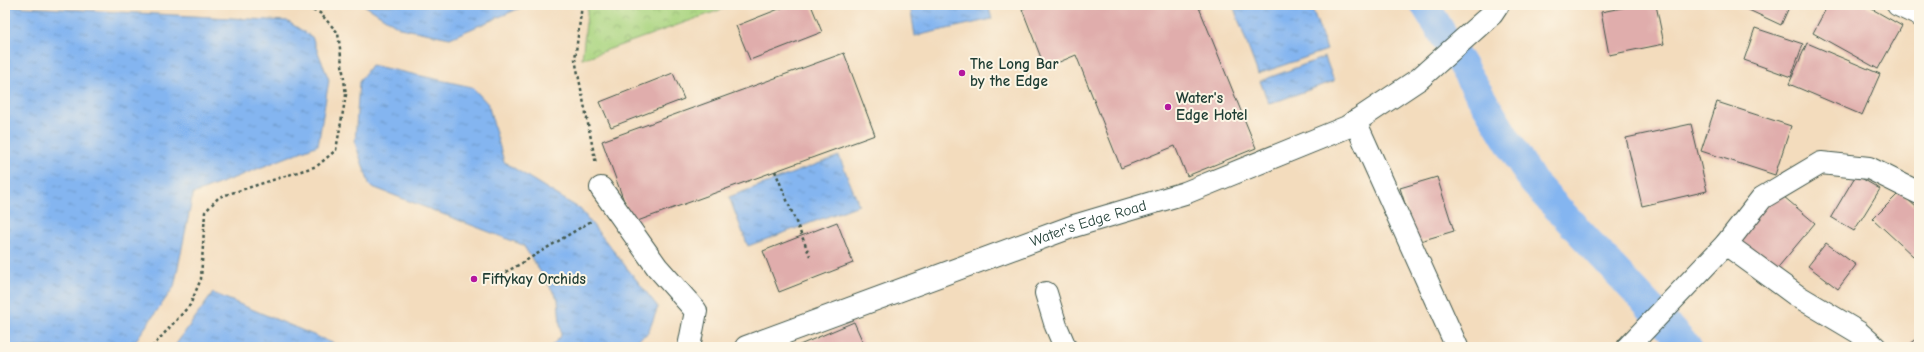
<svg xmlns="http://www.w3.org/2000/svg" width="1924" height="352" font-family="'Comic Neue',sans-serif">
  <defs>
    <pattern id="park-crowns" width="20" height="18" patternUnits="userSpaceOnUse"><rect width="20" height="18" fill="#aad581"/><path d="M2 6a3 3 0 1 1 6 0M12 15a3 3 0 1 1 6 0" fill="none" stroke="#8aae6a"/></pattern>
    <pattern id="water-ripples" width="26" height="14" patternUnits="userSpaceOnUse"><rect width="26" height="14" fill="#84b5f0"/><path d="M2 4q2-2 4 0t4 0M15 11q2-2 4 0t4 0" fill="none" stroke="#6b94c3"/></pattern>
  </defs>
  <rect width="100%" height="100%" fill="#fcf5e5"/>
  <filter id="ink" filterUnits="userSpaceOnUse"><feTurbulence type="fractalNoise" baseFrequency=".025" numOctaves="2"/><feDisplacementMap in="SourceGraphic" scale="8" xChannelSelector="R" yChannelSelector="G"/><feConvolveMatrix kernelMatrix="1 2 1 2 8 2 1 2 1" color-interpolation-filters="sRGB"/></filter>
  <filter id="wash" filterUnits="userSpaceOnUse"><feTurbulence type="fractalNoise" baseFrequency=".012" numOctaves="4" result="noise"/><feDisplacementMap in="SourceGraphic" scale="16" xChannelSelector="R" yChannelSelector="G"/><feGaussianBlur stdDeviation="0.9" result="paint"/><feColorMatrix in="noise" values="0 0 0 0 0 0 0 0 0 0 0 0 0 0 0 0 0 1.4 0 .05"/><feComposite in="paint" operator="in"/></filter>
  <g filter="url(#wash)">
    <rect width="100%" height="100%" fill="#f3dcbd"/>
    <path fill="url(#park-crowns)" stroke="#64895a" d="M588 5H734L582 59Z"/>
    <path fill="url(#water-ripples)" stroke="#527992" d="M364 5H527L450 38 400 28Z
      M910 5H988L992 19 915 36Z
      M1233 5H1311L1327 50 1258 74Z
      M5 6 287 21 312 37 329 80 318 145 193 194 174 287 131 347H5Z
      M1325 57 1334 81 1269 104 1260 81Z
      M371 65 472 87 488 104 504 162 580 209 658 307 648 333 627 347H550L561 336 558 299 523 245 370 186 355 143 359 82Z
      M839 156 859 205 748 246 729 197Z
      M213 293 342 347H174Z"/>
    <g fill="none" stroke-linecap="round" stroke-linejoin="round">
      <path stroke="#84b5f0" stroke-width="29" d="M1425 5 1533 182 1687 347"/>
    </g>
    <g id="blocks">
      <path fill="#e0adac" d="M789 5H811L822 32 750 60 736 26Z
        M1032 5H1198L1256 148 1187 176 1175 146 1121 168 1076 55 1045 68 1022 9Z
        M1637 5H1656L1664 44 1609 55 1601 12Z
        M1738 5H1790L1781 25Z
        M1828 5H1865L1902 26 1878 69 1813 33Z
        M1755 28 1803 44 1791 77 1744 60Z
        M1807 43 1880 74 1862 115 1789 84Z
        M844 53 875 135 632 223 602 141Z
        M673 73 684 99 611 127 600 102Z
        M1717 102 1791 126 1775 175 1701 151Z
        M1691 124 1707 191 1642 206 1626 138Z
        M1856 175 1880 189 1854 231 1831 217Z
        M1437 177 1454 231 1417 242 1400 188Z
        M1777 191 1815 223 1775 271 1737 240Z
        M1900 192 1919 210V250L1913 256 1873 219Z
        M837 222 853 263 779 292 763 251Z
        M1826 243 1856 265 1838 289 1808 266Z
        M854 322 865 347H795Z
        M1919 337V347H1911L1909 345Z"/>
    </g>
  </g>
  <g filter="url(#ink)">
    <use href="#blocks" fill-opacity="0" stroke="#3f5549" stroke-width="1"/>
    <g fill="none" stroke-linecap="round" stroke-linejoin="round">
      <defs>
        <g id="minor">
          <path d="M1898 5 1919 15"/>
          <path d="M1355 121 1457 347"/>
          <path d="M601 188 657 267 696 311 689 347"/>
          <path d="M1726 244 1796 295 1858 332 1875 347"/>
          <path d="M1046 293 1056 326 1065 347"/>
          <path id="s1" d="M746 347 1074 226 1185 193 1347 127 1419 79 1492 14 1498 5"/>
          <path d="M1628 347 1726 244 1762 198 1821 163 1869 168 1919 193"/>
        </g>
      </defs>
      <use href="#minor" stroke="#3f5549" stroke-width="24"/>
      <path stroke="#3f5549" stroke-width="2.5" stroke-dasharray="3 3" stroke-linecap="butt" d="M582 5 575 59 596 164
        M775 171 810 256
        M495 278 522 263 593 220
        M152 347 190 305 201 279 205 212 219 197 317 166 336 150 346 95 338 33 320 13 296 5"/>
      <use href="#minor" stroke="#fff" stroke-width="22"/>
    </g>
  </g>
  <g fill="#b5179e" stroke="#fcf5e5" stroke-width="1.5">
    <circle cx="962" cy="73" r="4"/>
    <circle cx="1168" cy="107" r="4"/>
    <circle cx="474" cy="279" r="4"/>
  </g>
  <g text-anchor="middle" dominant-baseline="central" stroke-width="4" stroke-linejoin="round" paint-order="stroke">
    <g font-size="15" font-weight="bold" fill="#1f3d34" stroke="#fcf5e5" text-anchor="start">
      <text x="970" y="64">The Long Bar<tspan x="970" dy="17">by the Edge</tspan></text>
      <text x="1176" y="98">Water's<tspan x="1176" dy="17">Edge Hotel</tspan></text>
      <text x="482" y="279">Fiftykay Orchids</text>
    </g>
    <g font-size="15" fill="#1f3d34" stroke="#fcf5e5">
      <text stroke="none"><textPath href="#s1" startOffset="364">Water's Edge Road</textPath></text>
    </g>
  </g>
  <rect width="1924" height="352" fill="none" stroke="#fcf5e5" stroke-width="20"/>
</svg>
